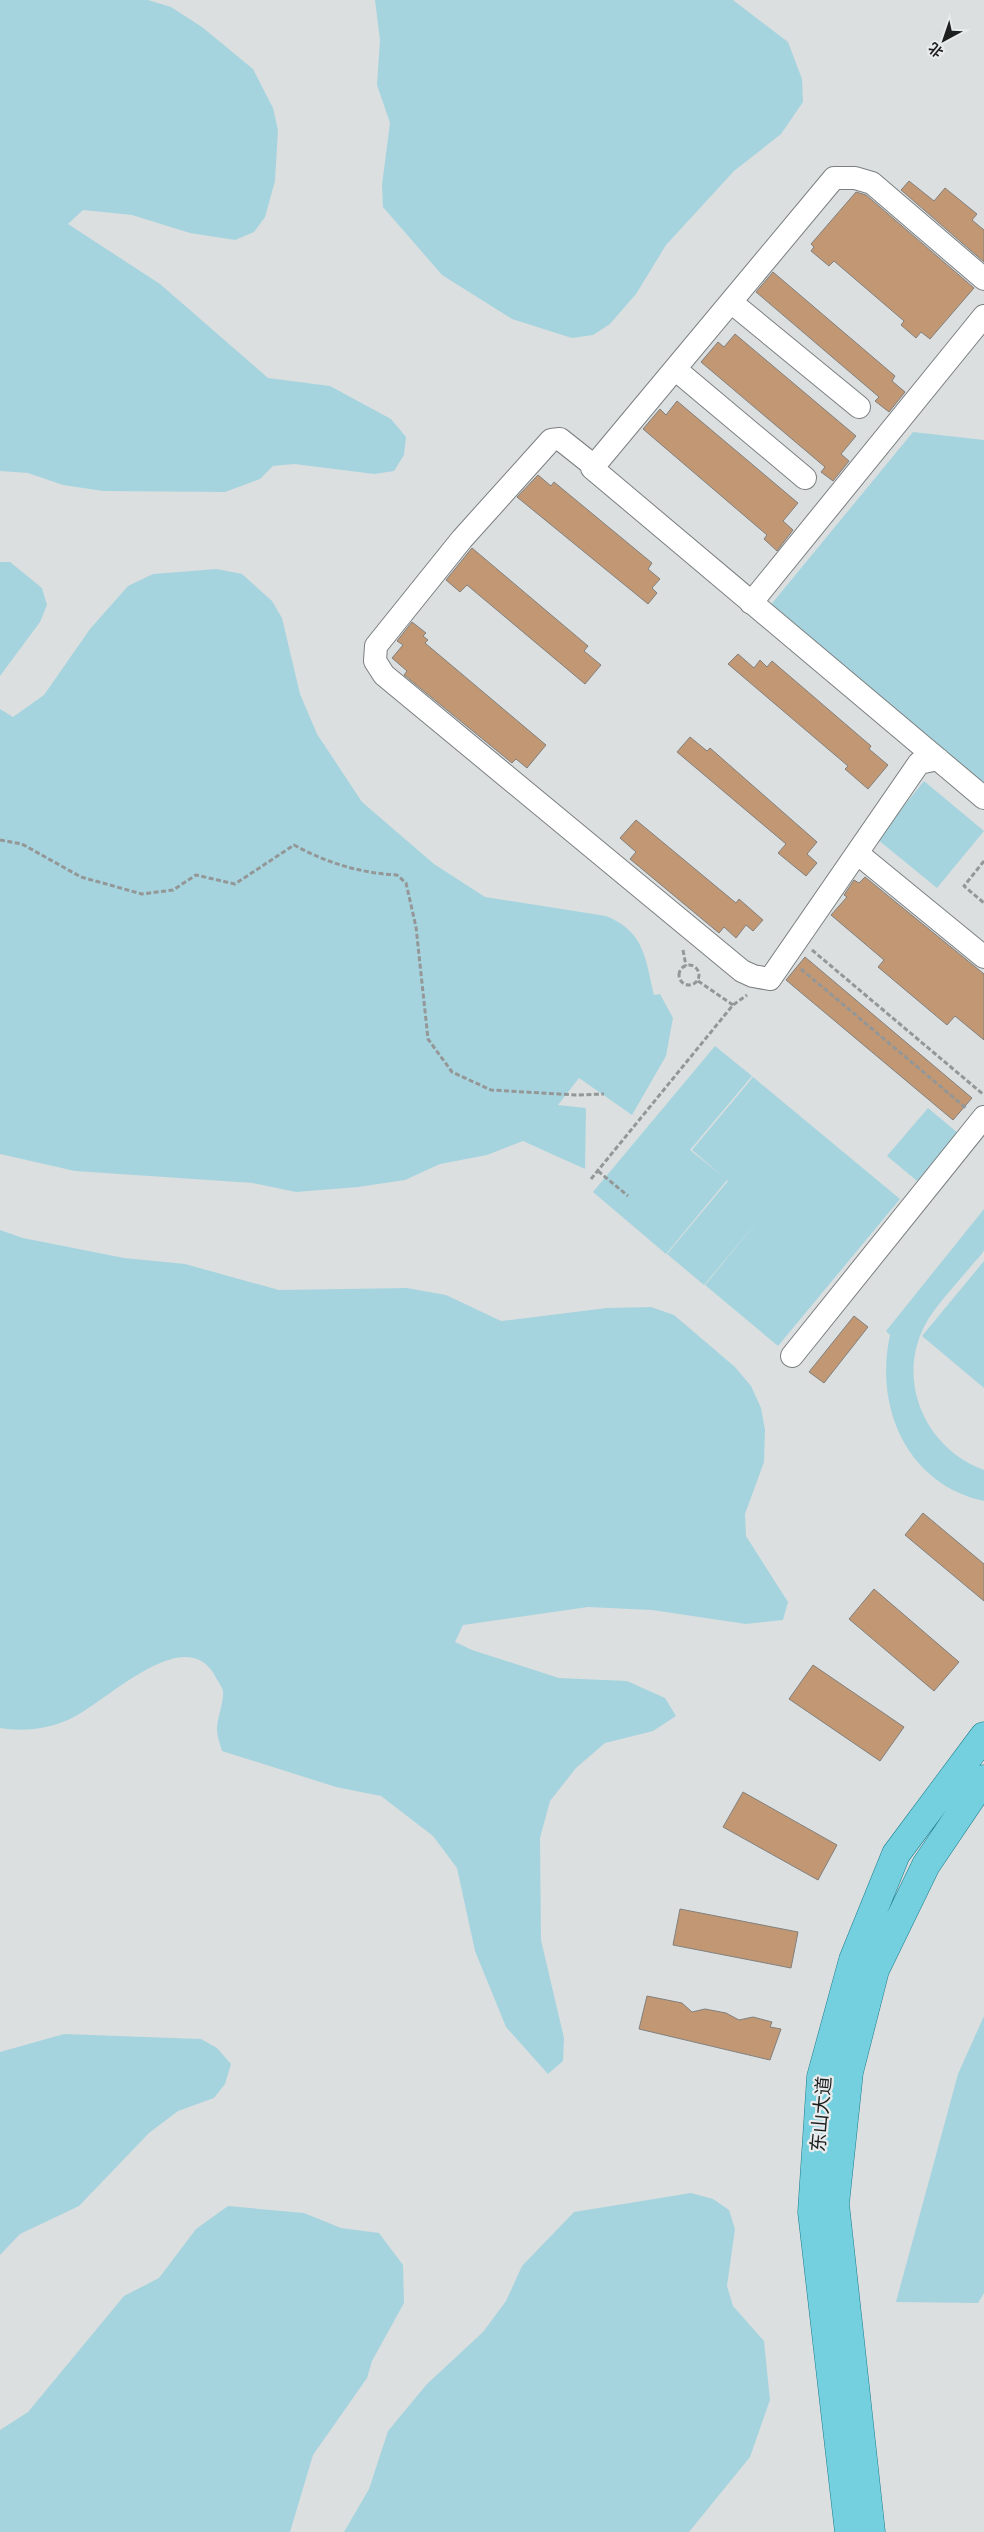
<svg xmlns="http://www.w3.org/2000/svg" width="984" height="2532" font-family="Commissioner,'Noto Sans SC',sans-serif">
  <rect width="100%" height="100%" fill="#dbdfe0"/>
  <path fill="#a6d4de" d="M0 0H148L171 7 202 27 253 69 273 108 278 130 275 181 265 217 254 232 235 240 190 233 132 215 83 210 68 224 160 284 268 378 330 386 391 419 406 437 404 455 394 471 374 474 294 464 273 466 260 479 225 492 103 491 63 485 28 473 0 471Z
    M375 0H733L788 42 802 79 803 102 781 134 734 171 666 245 636 294 610 324 593 335 572 338 512 319 442 275 383 207 382 185 390 123 377 85 380 40Z
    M913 432 984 440V786L769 607Z
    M0 562H10L42 588 47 605 40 622 0 676Z
    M217 569 242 574 272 601 282 618 300 694 317 734 362 802 434 864 485 897 606 916C645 932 645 958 654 995L660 994 673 1018 666 1056 632 1115 579 1078 558 1105 586 1108 585 1169 523 1141 487 1155 440 1164 405 1180 358 1187 296 1192 253 1183 75 1171 0 1154V709L13 717 44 695 90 629 128 586 153 574Z
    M924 781 984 831 937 888 877 839Z
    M715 1046 752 1076 690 1150 727 1180 666 1254 593 1192Z
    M753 1077 900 1199 778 1346 705 1285 765 1212 704 1285 667 1254 728 1181 692 1150Z
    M928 1108 958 1133 917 1181 887 1156Z
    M984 1209C984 1218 984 1242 984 1250 982 1255 975 1261 972 1265 958 1282 941 1300 929 1318 893 1375 923 1448 984 1470V1501C907 1484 874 1407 890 1335L886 1331Z
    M0 1230 23 1238 124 1258 185 1264 279 1290 407 1288 446 1295 501 1321 607 1308 651 1307 674 1315 735 1367 751 1386 761 1408 765 1430 764 1462 745 1514 746 1536 788 1602 783 1620 746 1624 652 1610 588 1607 463 1625 455 1642 472 1650 559 1678 627 1681 665 1698 676 1716 653 1731 605 1743 576 1768 550 1801 540 1838 541 1940 564 2038 563 2061 548 2074 506 2027 475 1951 457 1868 433 1836 381 1796 336 1787 222 1751C220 1744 217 1736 217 1729 217 1717 224 1703 223 1691 222 1686 216 1679 214 1674 183 1622 103 1705 70 1719 48 1729 24 1732 0 1728Z
    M984 1261V1388L922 1336Z
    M984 2016V2293L978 2303 896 2302 958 2074Z
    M64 2034 201 2039 217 2048 231 2064 225 2084 214 2098 178 2111 149 2133 79 2206 20 2234 0 2255V2052Z
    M691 2193 713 2199 729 2210 735 2229 727 2286 733 2306 764 2341 770 2400 750 2457 689 2532H344L369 2489 388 2431 427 2384 483 2332 506 2301 522 2266 574 2212Z
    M228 2206 304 2213 341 2228 379 2233 403 2265 404 2303 372 2361 367 2378 313 2455 290 2532H0V2430L28 2412 124 2296 159 2278 196 2229Z"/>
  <path fill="#c29773" stroke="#82807d" d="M909 181 934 201 945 188 977 214 972 220 984 230V262L901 190Z
    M856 192 866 195 974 288 930 339 921 332 916 338 901 325 904 321 834 261 829 266 811 251 814 247 811 244Z
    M773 272 895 376 892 381 905 392 889 412 875 401 879 397 756 292Z
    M735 334 856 436 841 454 849 461 833 481 821 472 825 467 701 362 718 342 724 347Z
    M677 401 798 503 783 521 793 530 777 551 764 539 767 535 643 429 660 409 666 415Z
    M538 475 551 486 554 482 652 563 648 569 660 579 652 588 657 593 648 604 517 497Z
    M472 548 588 646 584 651 601 665 585 684 467 585 460 592 446 580Z
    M412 622 426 633 423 636 428 640 425 643 546 745 527 768 516 759 512 763 404 675 407 671 392 658 403 645 397 641Z
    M738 654 754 668 760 660 767 667 772 661 871 746 869 749 888 765 868 789 845 769 848 766 728 664Z
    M690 737 707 751 710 748 817 842 807 854 817 863 806 876 778 853 786 844 677 752Z
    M636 820 736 903 739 899 763 920 753 931 746 925 736 938 724 927 719 933 630 859 636 852 620 838Z
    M865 877 984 974V1040L955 1016 947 1025 878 967 884 960 831 915 847 897 844 895 854 880 859 883Z
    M805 957 972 1098 953 1120 786 980Z
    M854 1316 868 1327 824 1383 809 1372Z
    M923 1513 984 1564V1601L905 1535Z
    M874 1589 959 1662 934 1691 849 1619Z
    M813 1665 904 1727 880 1761 789 1699Z
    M743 1792 837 1845 818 1880 723 1827Z
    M680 1909 798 1932 791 1968 673 1945Z
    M647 1996 682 2003 692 2012 705 2009 726 2013 739 2020 753 2017 772 2022 770 2027 781 2029 770 2060 639 2029Z"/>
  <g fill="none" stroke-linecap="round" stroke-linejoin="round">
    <defs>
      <path id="minor" d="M731 302 859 407
        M675 369 805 478
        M594 466 592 468 984 798
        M751 603 984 316
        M938 759 919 763 770 979 753 976 742 971 384 675 375 661 376 646 462 539 551 440 560 439 594 466 834 178H855L872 183 984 279
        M857 853 984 957
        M792 1356 984 1117"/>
      <path id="major" d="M849 2532 812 2212 821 2077 853 1960 896 1854 984 1736
        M871 2532 835 2204 849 2072 875 1970 926 1865 984 1779"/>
    </defs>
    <use href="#minor" stroke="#7b7f80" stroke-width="24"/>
    <use href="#major" stroke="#1a7d8d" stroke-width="29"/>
    <path stroke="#949797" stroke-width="3" stroke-dasharray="5 2.5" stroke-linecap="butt" d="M0 840 22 844 81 877 142 894 173 890 196 875 235 884 294 845C327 863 360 873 397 875L406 883 416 927 428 1039 452 1072 491 1090 576 1095 604 1094
      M984 861 964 886 984 903
      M683 950 686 966
      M812 950 984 1095
      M679 975a10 10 0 1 1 20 0a10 10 0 1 1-20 0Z
      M801 969 966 1108
      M698 981 733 1005
      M598 1171 628 1196
      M591 1179 733 1005 747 995"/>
    <use href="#minor" stroke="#fff" stroke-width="22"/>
    <use href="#major" stroke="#74cfde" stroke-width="28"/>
  </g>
  <g text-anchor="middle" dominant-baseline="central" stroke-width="4.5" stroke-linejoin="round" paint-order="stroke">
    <g font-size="19" fill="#1e2020" stroke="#e8eced">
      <text transform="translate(820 2114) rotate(-85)">东山大道</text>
    </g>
  </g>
  <g transform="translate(944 40) rotate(220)" stroke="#e8eced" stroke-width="4" paint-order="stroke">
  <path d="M0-4L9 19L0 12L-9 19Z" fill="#1e2020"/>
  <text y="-8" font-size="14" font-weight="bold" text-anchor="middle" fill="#1e2020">北</text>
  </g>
</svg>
